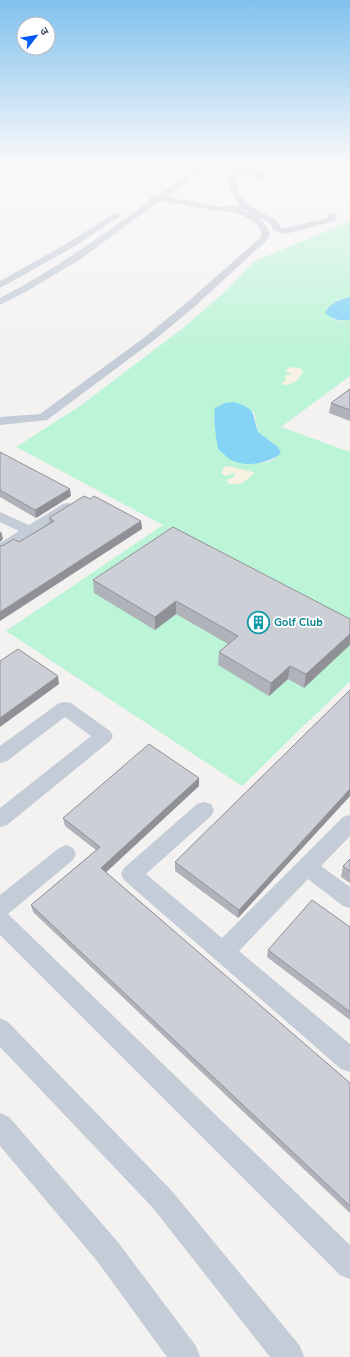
<svg xmlns="http://www.w3.org/2000/svg" width="350" height="1357" font-family="'Nunito Sans','Noto Sans Devanagari',sans-serif">
  <rect width="100%" height="100%" fill="#f4f1f1"/>
  <path fill="#bcf4d7" fill-rule="evenodd" d="M350 221V297L338 300 333 319 339 321 350 320V376L281 427 350 452V681L242 786 6 631 163 525 16 447 80 406 183 328 228 289 253 262ZM254 411 258 432 281 454 269 462 258 463 235 462 218 449 217 429 213 418Z"/>
  <path fill="#f6f1e1" d="M292 367 302 369 303 371C300 379 292 386 283 385L282 383 287 379 284 376 292 374 287 372 286 369Z
    M229 466 253 472 254 473C245 482 243 485 229 484L226 480 234 477 235 473 225 476 221 473 224 467Z"/>
  <path fill="#85d4f6" d="M350 297V320C339 321 334 320 325 313 330 303 339 300 350 297Z
    M234 402C258 410 251 412 258 432L278 447 281 454C268 462 252 467 236 462 230 461 223 453 218 449 216 437 213 420 215 408L225 403Z"/>
  <g fill="none" stroke-linecap="round" stroke-linejoin="round">
    <path fill="#c3ccd7" fill-rule="evenodd" d="M342 164H350V166L343 165Z"/>
    <path fill="#c3ccd7" fill-rule="evenodd" d="M205 164H215L198 174 166 197 218 207 240 205C229 189 223 181 236 164H244C221 195 255 209 278 221L280 227 285 228 328 218V214H334L337 219 336 221 285 234 273 230 271 224 244 210H240C255 215 265 219 270 234L268 239 193 308 153 341 47 420 0 425V417L40 414 145 337 185 304 260 238 262 234C257 218 234 210 218 211L160 201 79 260 29 290 0 305V298C54 270 103 235 152 199H149V195L158 196 192 170Z
      M115 213H118L122 215 72 248 0 288V281L66 244Z
      M68 503 73 504 75 507 73 510 5 552 0 553V543L19 531 0 522V512L29 525 63 504Z
      M65 702 71 703 110 731 113 736 110 741 7 825 0 827V808L91 736 65 717 7 761 0 763V746L59 703Z
      M204 802 211 804 214 810 211 816 146 874 222 938 343 817 350 815V836L321 866 350 887V908L343 906 308 879 239 951 350 1044V1072L341 1069 124 880 121 874 124 868 197 804Z
      M66 845 73 848 76 854 73 860 8 914 350 1245V1279L340 1275 0 935V895L59 848Z
      M0 1018 8 1022 171 1190 300 1346 304 1357H270L153 1208 0 1047Z
      M0 1113 9 1117 117 1241 196 1346 200 1357H167L97 1261 0 1146Z"/>
  </g>
  <path fill="#b0b2b9" d="M243 164H272L264 173 263 179 241 173V167Z
    M350 389V421L329 413 331 403Z
    M0 452 71 496 36 518 0 497Z
    M90 499 141 521 142 529 4 545 19 542 49 523V518Z
    M93 580 350 619 304 688 288 679 269 696 218 665 219 652 228 644 176 614 155 630 94 593Z
    M350 690V796L238 918 175 871V862Z
    M199 786 106 872 350 1083V1213L33 912 31 905 96 850 65 826 63 818Z
    M350 859V883L341 877 343 866Z
    M350 927V1020L267 957 268 950Z"/>
  <path fill="#909196" d="M268 164H272L264 173 263 179V174L265 168Z
    M70 489 71 496 36 518 35 510Z
    M141 521 142 529 0 621V612Z
    M1 531 3 539 0 542V533Z
    M176 601V614L155 630V617Z
    M350 634V645L304 688 306 674Z
    M290 666 288 679 269 696 271 683Z
    M58 676 59 684 0 727V718Z
    M199 778V786L102 876 101 868Z
    M350 789V796L238 918 239 910Z"/>
  <path fill="#cdcfd7" stroke="#909196" d="M243 164H268L265 168 263 174 241 167Z
    M350 389V410L331 403Z
    M0 452 70 489 35 510 0 490Z
    M84 496 90 499 94 496 141 521 0 612V546L4 545 14 539 19 542 54 521 49 518Z
    M173 527 350 619V634L306 674 290 666 271 683 219 652 238 636 176 601 155 617 93 580Z
    M18 649 58 676 0 718V661Z
    M350 690V789L239 910 175 862Z
    M149 744 199 778 101 868 350 1083V1206L31 905 100 847 63 818Z
    M350 859V871L343 866Z
    M312 900 350 927V1012L268 950Z"/>
  <linearGradient id="sky" x2="0" y2="1"><stop stop-color="#80c1ee"/><stop offset="0.46" stop-color="#faf9f9"/><stop offset="1" stop-color="#faf9f9" stop-opacity="0"/></linearGradient>
  <rect width="350" height="354" fill="url(#sky)"/>
  <defs>
    <symbol id="building-ring" viewBox="-11 -11 22 22"><circle r="9.5" fill="#fff" stroke="#0f9aa8" stroke-width="1.5"/><path d="M-4-6H4V6H1V3H-1V6H-4ZM-2.5-4.3h1.7v1.8h-1.7ZM.8-4.3h1.7v1.8H.8ZM-2.5-1h1.7V.8h-1.7ZM.8-1h1.7V.8H.8Z" fill="#0f9aa8"/></symbol>
  </defs>
  <g fill-rule="evenodd">
    <use href="#building-ring" x="246" y="610" width="25" height="25"/>
  </g>
  <g text-anchor="middle" dominant-baseline="central" stroke-width="3.5" stroke-linejoin="round" paint-order="stroke">
    <g font-size="11" font-weight="bold" fill="#0d838f" stroke="#fff" text-anchor="start">
      <text x="274" y="622">Golf Club</text>
    </g>
  </g>
  <g transform="translate(36 36) rotate(59)"><circle r="19" fill="#ffffff" stroke="#b5bac0"/>
  <path d="M0-3L7 15L0 10L-7 15Z" fill="#055bf9"/>
  <text y="-6" font-size="11" font-weight="bold" text-anchor="middle" fill="#475261">उ</text>
  </g>
</svg>
